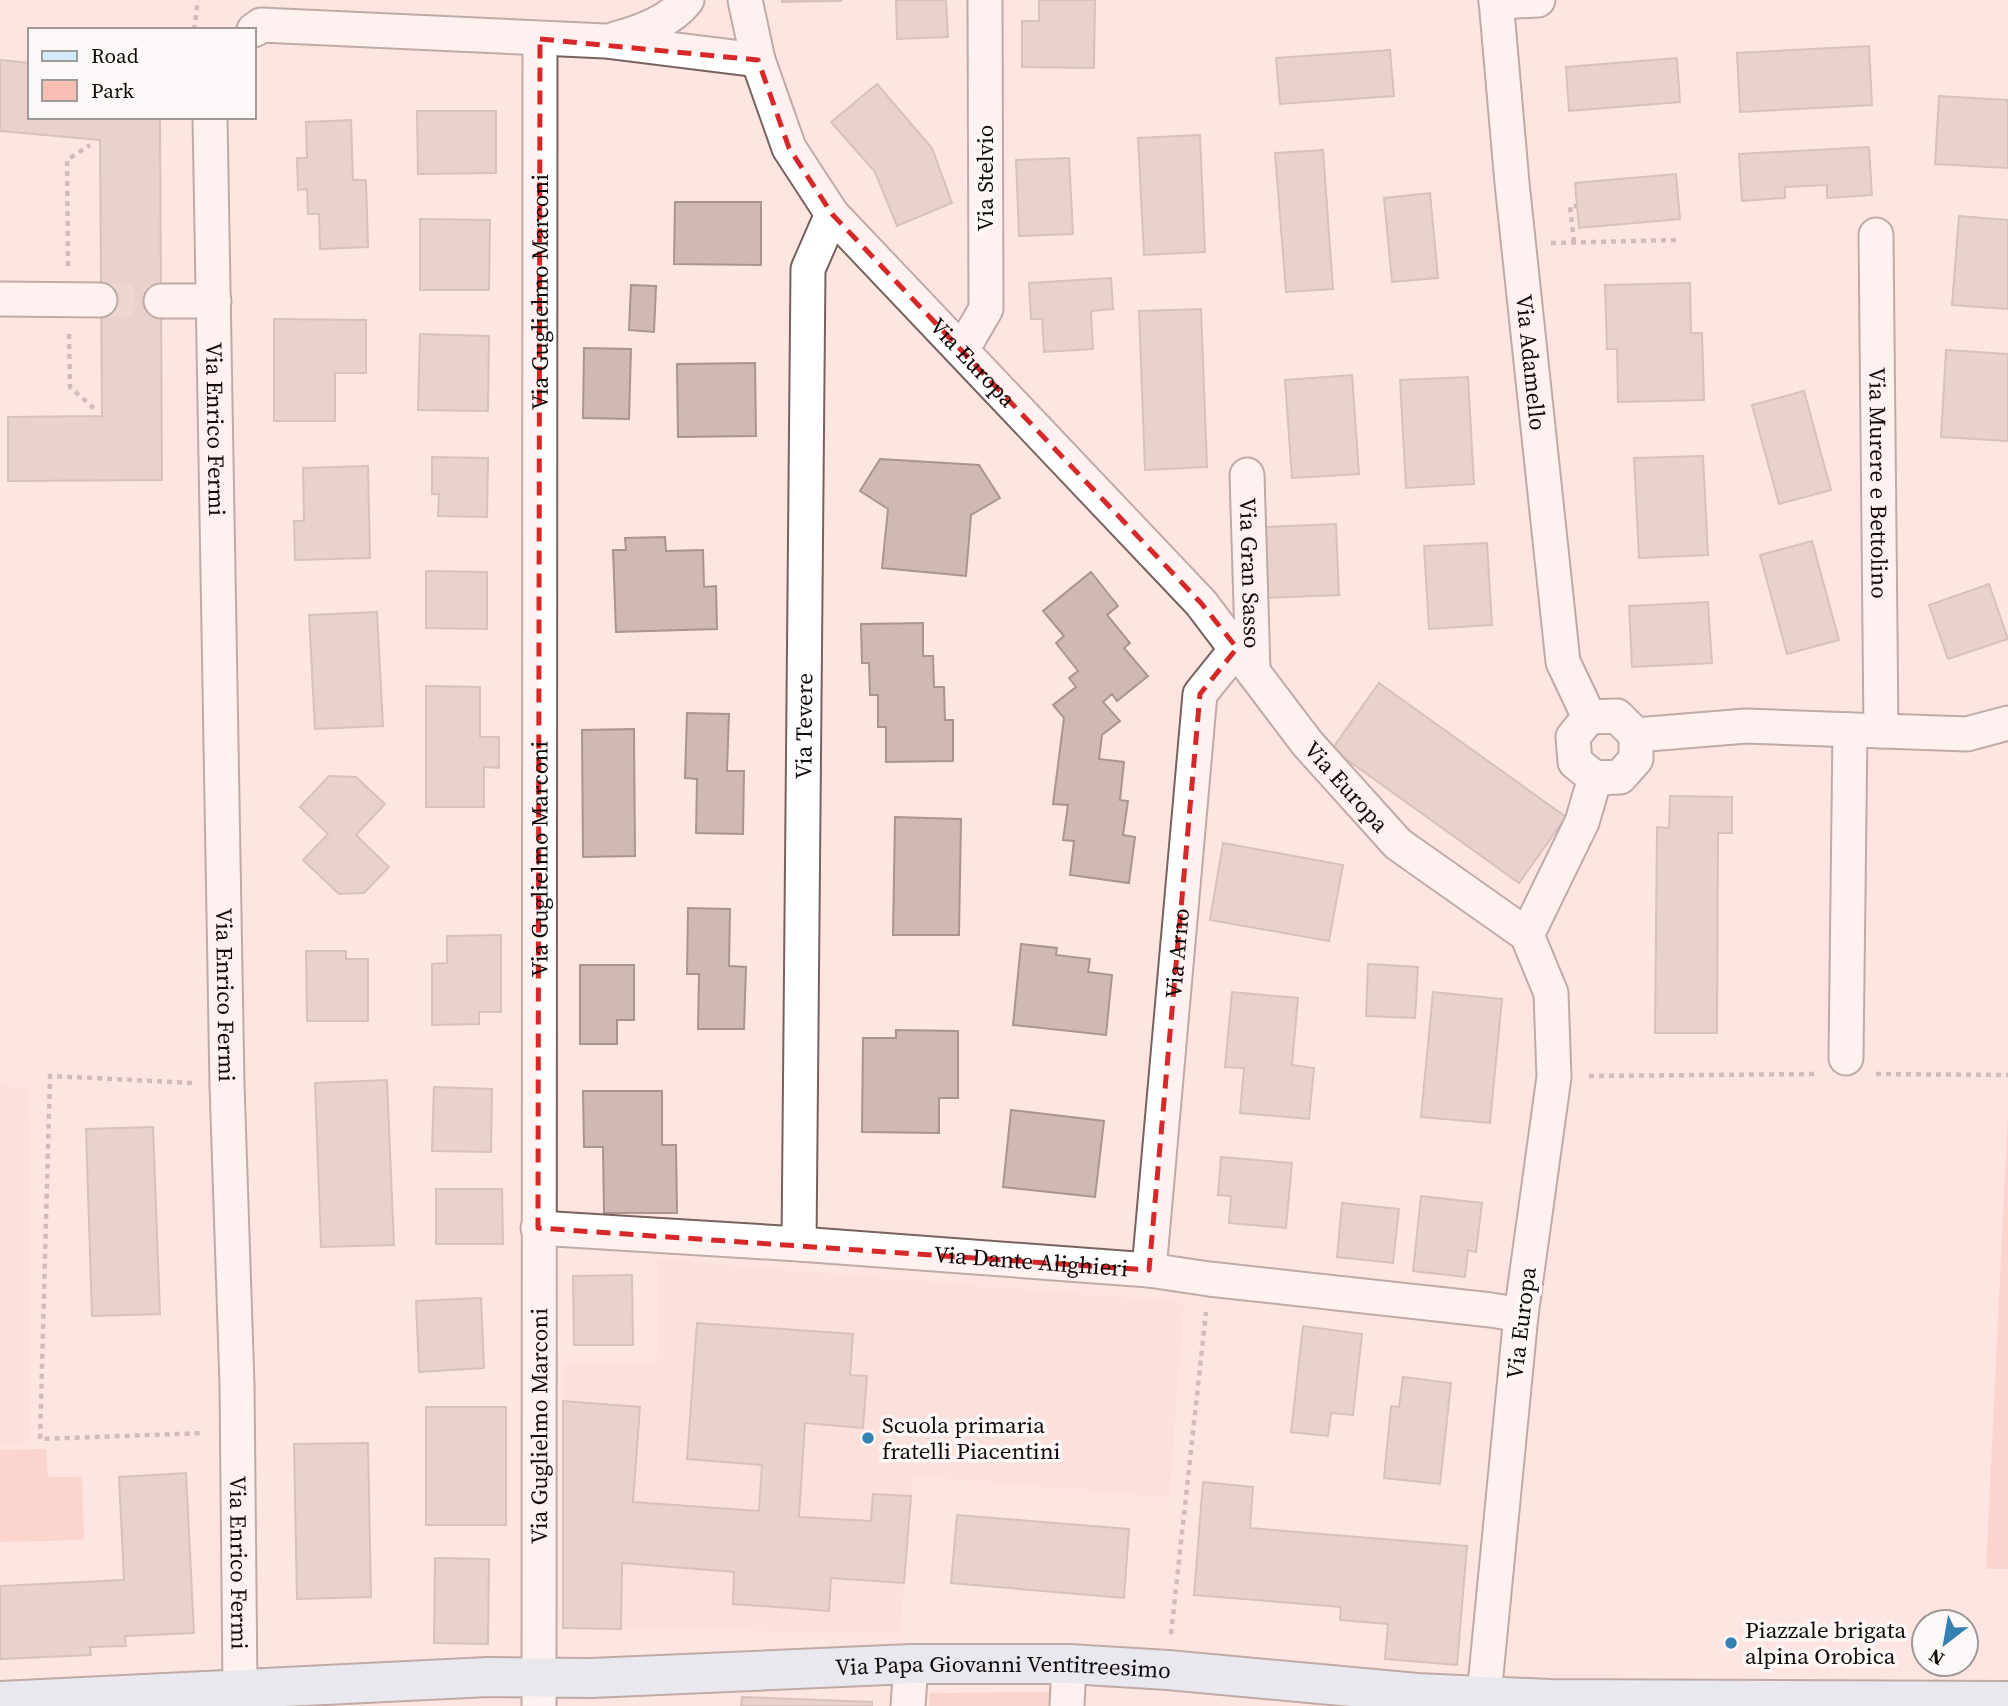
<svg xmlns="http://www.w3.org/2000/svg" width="2008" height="1706" font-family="'Source Serif 4',serif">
  <rect width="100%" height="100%" fill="#fee5e1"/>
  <path fill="#fbd9d3" d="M0 1085 29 1086 30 1443 0 1444Z
    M658 1259 1184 1302 1169 1498 913 1476 900 1633 563 1628V1364L657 1362Z"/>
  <path fill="#f9beb3" d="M2008 1112V1569H1986Z
    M46 1449 48 1477H82L84 1540 0 1542V1450Z
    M1054 1692 1053 1706H929L930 1693Z"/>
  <path fill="#d0b8b4" stroke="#ab948f" stroke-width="2" d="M782 0H841V1L782 2Z
    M896 0H946L948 37 897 39Z
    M1039 0H1095L1094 68 1022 67V21H1039Z
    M1869 46 1872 105 1740 112 1737 53Z
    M1390 50 1394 96 1280 104 1276 58Z
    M1677 58 1680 102 1569 111 1566 67Z
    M0 60 30 63V117H160L162 480 8 481V417L102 416 100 140 0 131Z
    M877 84 932 148 952 203 897 226 875 172 831 122Z
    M1939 96 2008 100V168L1935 164Z
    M417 111H496V173L418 174Z
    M351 120 353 180H366L368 247 320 249 319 214H308L307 189 298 190 297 158H307L306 122Z
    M1200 135 1205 252 1144 255 1138 138Z
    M1869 147 1872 195 1827 198V185L1785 187V198L1742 201 1739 154Z
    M1323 150 1333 289 1286 292 1275 153Z
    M1069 158 1073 234 1019 236 1016 160Z
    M1676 174 1680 219 1579 228 1575 183Z
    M1430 193 1438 278 1392 282 1384 198Z
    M675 202H761V265L674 264Z
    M1959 216 2008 220V309L1952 305Z
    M420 219 490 220 489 290H420Z
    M1111 278 1113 309 1091 311 1093 349 1044 352 1042 319H1031L1029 283Z
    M1690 283 1691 333H1702L1704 400 1618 402 1617 349H1607L1605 285Z
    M631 285 656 286 654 332 629 330Z
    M1201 309 1207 467 1145 470 1139 311Z
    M274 319 366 320V373H335V421H274Z
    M420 334 489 336 488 411 418 410Z
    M584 348 631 349 629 419 583 418Z
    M1946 350 2008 354V441L1941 437Z
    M755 363 756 436 678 437 677 364Z
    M1352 375 1359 474 1292 478 1285 380Z
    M1468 377 1474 484 1406 488 1400 380Z
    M1804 391 1831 490 1779 504 1752 405Z
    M1703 456 1708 555 1639 558 1634 458Z
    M432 457 488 458 487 517 438 516 439 494H432Z
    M880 459 979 465 1000 498 971 515 966 576 882 568 888 509 860 491Z
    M368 466 370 558 295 560 294 521H304L303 468Z
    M1336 524 1339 595 1266 598 1263 527Z
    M665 537 666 551 703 550 704 587 716 586 717 629 616 632 613 550H626L625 538Z
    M1812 541 1839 640 1787 654 1760 555Z
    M1487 543 1492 625 1429 629 1424 546Z
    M426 571 487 572V629L426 628Z
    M1091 572 1118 606 1107 615 1130 643 1124 648 1148 676 1117 701 1112 694 1103 702 1120 721 1102 735 1099 759 1124 762 1120 800 1128 801 1123 835 1135 837 1129 883 1070 875 1074 841 1063 840 1068 805 1053 804 1064 718 1053 705 1076 687 1069 678 1078 671 1056 643 1064 636 1043 611Z
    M1989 584 2008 639 1948 659 1929 605Z
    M1708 602 1712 663 1632 667 1629 606Z
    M377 612 383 726 315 729 309 615Z
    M923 623V656H933L934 687H944L945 720H953V761L886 762V727H878V695H870L869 663H862L861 624Z
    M1379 683 1566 817 1519 883 1332 749Z
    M426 686 480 687V737H499V768L484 767V807H426Z
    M687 713 729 714 727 771H744L743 834 696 833 697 779 685 778Z
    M634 729 635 856 583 857 582 730Z
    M329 776 356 777 385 804 356 835 389 867 364 893 339 894 303 860 328 834 300 807Z
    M1670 796 1732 797V833H1718L1717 1033H1655L1657 827 1669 828Z
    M895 817 961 819 959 935H893Z
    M1223 843 1343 865 1329 941 1210 920Z
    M688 908 730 909 729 966 746 967 744 1029H698L699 974H687Z
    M501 935V1012H479V1024L432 1025V964L447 963V936Z
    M1021 944 1057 948 1056 955 1090 959 1088 972 1112 975 1106 1035 1013 1025Z
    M306 951H346V959H368V1021H307Z
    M1368 964 1418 967 1415 1018 1366 1016Z
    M580 965H634V1020H617V1044H580Z
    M1232 992 1298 998 1292 1065 1314 1068 1309 1119 1240 1113 1244 1068 1225 1067Z
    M1433 992 1502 999 1490 1123 1421 1117Z
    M896 1030 958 1031V1098H939V1133L862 1132 863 1038H896Z
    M387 1080 394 1245 321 1247 315 1083Z
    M434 1087 492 1089 491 1152 432 1151Z
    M583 1091H662V1145H676L677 1213H604L603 1147H584Z
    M1011 1110 1104 1121 1095 1197 1003 1187Z
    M153 1127 160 1314 92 1316 86 1129Z
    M1221 1157 1292 1163 1286 1228 1229 1223 1231 1196 1218 1195Z
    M436 1189H502L503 1244H436Z
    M1421 1196 1482 1203 1476 1252 1468 1250 1465 1277 1413 1271Z
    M1342 1203 1399 1209 1393 1263 1337 1257Z
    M632 1275 633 1345H574L573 1276Z
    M481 1298 484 1368 419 1372 416 1301Z
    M697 1323 853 1334 850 1375 867 1376 863 1428 805 1423 799 1517 871 1521 873 1494 911 1496 904 1583 831 1578 829 1611 733 1604 734 1572 622 1563 621 1629 563 1628V1401L640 1407 633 1502 759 1511 762 1465 687 1459Z
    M1303 1326 1362 1334 1353 1415 1331 1413 1328 1436 1291 1432Z
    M1403 1377 1451 1383 1440 1484 1384 1478 1391 1406 1399 1407Z
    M426 1407H506V1525H426Z
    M368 1443 371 1597 297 1599 294 1444Z
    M186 1473 194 1633 125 1636 126 1646 90 1647 91 1655 0 1659V1586L124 1580 119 1477Z
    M1203 1482 1253 1487 1250 1528 1467 1546 1457 1665 1385 1659 1388 1624 1340 1620 1341 1607 1194 1595Z
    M957 1515 1129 1529 1124 1598 951 1583Z
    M435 1558 489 1559 488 1644 434 1643Z
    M742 1697 872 1702V1706H741Z"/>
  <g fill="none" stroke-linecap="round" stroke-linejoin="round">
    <path stroke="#dbc4c1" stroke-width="33" stroke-dasharray="33 17" stroke-linecap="butt" d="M100 300 161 301"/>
    <defs>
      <g id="street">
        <path id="s1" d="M745 0 758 60 789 148 832 214 1201 603 1307 743 1398 844 1527 935 1551 993 1554 1077 1521 1315 1483 1706"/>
        <path id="s2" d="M1496 0 1512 183 1563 662 1589 717"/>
        <path d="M1496 2 1538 0"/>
        <path d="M254 30 261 25 605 41 758 60"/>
        <path d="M615 39C640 32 670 22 687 0"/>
        <path id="s3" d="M210 117 227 1085 237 1385 240 1688"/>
        <path id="s4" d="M1876 235 1881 731"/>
        <path d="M0 299 100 300"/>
        <path d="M161 301H214"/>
        <path d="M962 350 986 309 985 0"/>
        <path id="s5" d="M1247 475 1253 670"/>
        <path d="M1617 716 1636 735V759L1620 777 1595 778 1575 762 1573 737 1589 717Z"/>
        <path d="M1636 735 1746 726 1967 734 2008 723"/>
        <path d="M1527 935 1582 822 1595 778"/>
        <path d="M1846 1058 1850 730"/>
        <path id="s6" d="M538 1228 799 1244 1149 1270 1209 1279 1491 1310 1521 1315"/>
        <path id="s7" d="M799 1244 808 269 832 214"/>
        <path id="s8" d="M1149 1270 1200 694 1237 648"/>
        <path id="s9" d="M539 1706 540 39"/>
        <path d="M908 1706 911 1664"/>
        <path d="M1067 1706 1069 1664"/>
      </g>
      <g id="secondary">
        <path id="s10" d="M0 1701 488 1677 591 1678 911 1664H1069L1168 1670 1417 1693 1550 1699 2008 1701"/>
      </g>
    </defs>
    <use href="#street" stroke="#77625e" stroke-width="37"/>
    <use href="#secondary" stroke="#77625e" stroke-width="42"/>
    <path stroke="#9c8b88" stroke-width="4.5" stroke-dasharray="5 5" stroke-linecap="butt" d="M194 30 198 0
      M1574 242 1570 206H1576
      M1551 243 1676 240
      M68 266 67 160 90 145
      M69 334 70 387 96 410
      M1876 1074 2008 1075
      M1589 1076 1818 1074
      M192 1083 50 1076 40 1439 204 1433
      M1171 1634 1206 1312"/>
    <use href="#street" stroke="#fff" stroke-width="33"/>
    <use href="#secondary" stroke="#d1ebfc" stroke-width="38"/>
  </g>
  <path d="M0 0H2008V1706H0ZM540 39 758 60 789 148 832 214 1201 603 1237 648 1200 694 1149 1270 538 1228Z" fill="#fee5e1" fill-opacity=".55" fill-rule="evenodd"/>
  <path fill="none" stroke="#d62828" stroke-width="5" stroke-dasharray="14 9" stroke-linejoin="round" d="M540 39 758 60 789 148 832 214 1201 603 1237 648 1200 694 1149 1270 538 1228Z"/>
  <g fill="#3482b4" stroke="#fdf8f7" stroke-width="2.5">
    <circle cx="868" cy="1438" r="7"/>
    <circle cx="1731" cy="1643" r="7"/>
  </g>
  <g text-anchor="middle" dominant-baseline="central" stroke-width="7" stroke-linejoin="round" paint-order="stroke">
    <g font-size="23" fill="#120b09" stroke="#fdf8f7">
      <text transform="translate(985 178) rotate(-90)">Via Stelvio</text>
      <text stroke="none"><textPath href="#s9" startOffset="1414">Via Guglielmo Marconi</textPath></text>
      <text stroke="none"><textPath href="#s1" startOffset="438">Via Europa</textPath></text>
      <text stroke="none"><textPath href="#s2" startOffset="364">Via Adamello</textPath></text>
      <text stroke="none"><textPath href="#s3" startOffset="312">Via Enrico Fermi</textPath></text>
      <text stroke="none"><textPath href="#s4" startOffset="248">Via Murere e Bettolino</textPath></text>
      <text stroke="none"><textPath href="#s5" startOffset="98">Via Gran Sasso</textPath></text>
      <text stroke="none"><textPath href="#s7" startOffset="518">Via Tevere</textPath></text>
      <text stroke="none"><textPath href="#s1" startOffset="1004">Via Europa</textPath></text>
      <text stroke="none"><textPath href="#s9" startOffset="847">Via Guglielmo Marconi</textPath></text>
      <text stroke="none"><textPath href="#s8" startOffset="318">Via Arno</textPath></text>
      <text stroke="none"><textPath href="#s3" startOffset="878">Via Enrico Fermi</textPath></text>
      <text stroke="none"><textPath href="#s6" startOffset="494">Via Dante Alighieri</textPath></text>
      <text transform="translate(1521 1323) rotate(-83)">Via Europa</text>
      <text stroke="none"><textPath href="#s9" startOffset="280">Via Guglielmo Marconi</textPath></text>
      <text stroke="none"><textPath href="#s3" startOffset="1446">Via Enrico Fermi</textPath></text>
      <text stroke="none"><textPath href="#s10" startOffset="1004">Via Papa Giovanni Ventitreesimo</textPath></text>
    </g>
    <g font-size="23" fill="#120b09" stroke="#fdf8f7" text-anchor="start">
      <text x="882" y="1425">Scuola primaria<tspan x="882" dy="26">fratelli Piacentini</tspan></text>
      <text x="1745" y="1630">Piazzale brigata<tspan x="1745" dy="26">alpina Orobica</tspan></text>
    </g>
  </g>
  <rect x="28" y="28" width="228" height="91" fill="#fdf8f7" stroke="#9f9998" stroke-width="2"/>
  <rect x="42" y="51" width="35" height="10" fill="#d1ebfc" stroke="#9f9998" stroke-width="2"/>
  <text x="91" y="63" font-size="21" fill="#120b09">Road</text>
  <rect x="42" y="80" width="35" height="21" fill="#f9beb3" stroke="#9f9998" stroke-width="2"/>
  <text x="91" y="98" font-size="21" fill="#120b09">Park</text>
  <g transform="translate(1945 1643) rotate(211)"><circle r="33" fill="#fdf8f7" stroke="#9f9998" stroke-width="2"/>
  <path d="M0-5L12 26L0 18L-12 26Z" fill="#3482b4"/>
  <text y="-10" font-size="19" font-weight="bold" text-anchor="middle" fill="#120b09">N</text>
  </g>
</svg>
